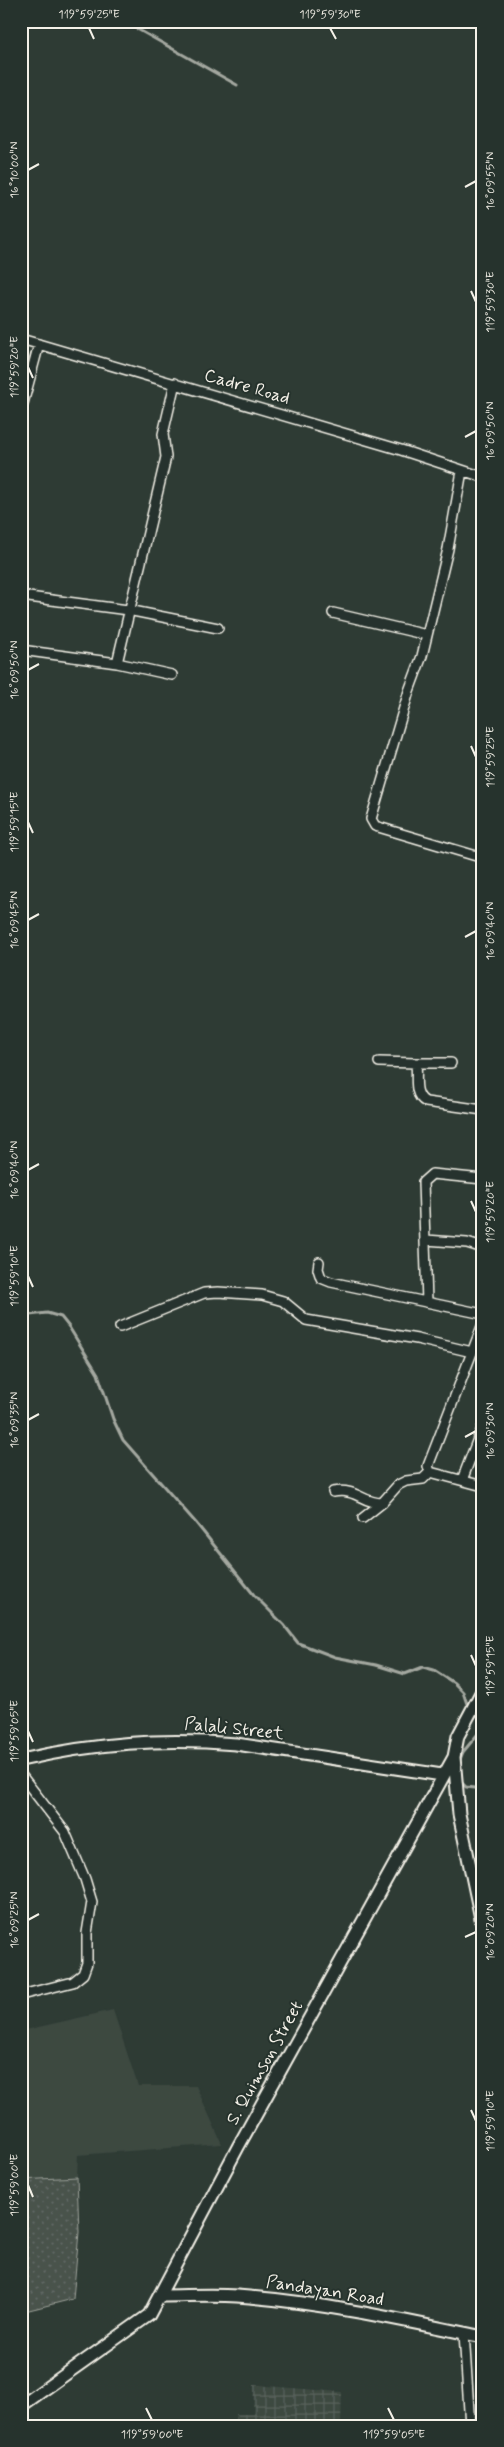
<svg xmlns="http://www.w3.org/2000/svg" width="504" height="2447" font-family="Mynerve,sans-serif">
  <defs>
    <pattern id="industrial-grid" width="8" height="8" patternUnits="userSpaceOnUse" patternTransform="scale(1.25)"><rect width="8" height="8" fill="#3c4841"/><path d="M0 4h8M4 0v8" fill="none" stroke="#59635c"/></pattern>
    <pattern id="grass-dots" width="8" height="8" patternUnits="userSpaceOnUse" patternTransform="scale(1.25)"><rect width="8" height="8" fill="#48524c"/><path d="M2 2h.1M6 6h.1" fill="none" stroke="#636b66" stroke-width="1.8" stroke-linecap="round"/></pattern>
  </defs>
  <rect width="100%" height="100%" fill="#2e3b34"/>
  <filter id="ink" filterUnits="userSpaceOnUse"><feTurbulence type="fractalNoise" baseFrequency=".02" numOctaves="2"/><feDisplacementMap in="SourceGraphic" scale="10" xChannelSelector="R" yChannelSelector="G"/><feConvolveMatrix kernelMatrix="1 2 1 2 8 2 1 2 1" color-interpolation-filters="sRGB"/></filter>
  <g filter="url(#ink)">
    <path fill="#3c4841" d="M113 2010 138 2086H196L222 2144 78 2155 77 2177 21 2180V2031Z"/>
    <path fill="url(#industrial-grid)" d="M254 2385 342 2392 341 2426H234L236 2414H253Z"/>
    <path fill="url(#grass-dots)" stroke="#9ea29a" d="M77 2177 79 2232 73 2299 21 2312V2180Z"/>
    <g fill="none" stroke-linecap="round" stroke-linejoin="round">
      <path stroke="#a4a8a0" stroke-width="3" d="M123 21 237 85
        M21 1316 47 1313 61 1317 69 1327 98 1374 113 1419 123 1440 196 1523 254 1595 284 1625 298 1643 335 1657 376 1665 405 1674 423 1667 434 1670 454 1683 463 1692 468 1707
        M459 1762 463 1752 482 1729 481 1719 478 1716
        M459 1780 466 1787 483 1789"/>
      <defs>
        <path id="minor" d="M21 339 401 450 483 477
          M21 411 39 344
          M462 471 448 549 422 656 409 691 371 819 375 826 483 858
          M21 596 128 610 218 628
          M333 613 427 635
          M21 650 117 663 172 675
          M117 663 166 457 163 434 175 383
          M379 1062 416 1063C418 1076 412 1095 426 1102L483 1110
          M416 1063H451
          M426 1240 467 1243 483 1248
          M319 1262 318 1269 321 1278 331 1282 483 1314
          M427 1302 423 1182 432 1174 483 1179
          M483 1324 428 1466 430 1472 483 1486
          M120 1327 204 1293 218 1292 262 1295 283 1301 306 1320 417 1339 472 1352
          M462 1480 483 1426
          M333 1492C358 1488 361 1503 382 1503
          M363 1518 382 1503 398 1485 406 1481 423 1479 430 1472
          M21 1775 65 1832 85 1879 92 1902 87 1933V1963L83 1974 73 1982 21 1995
          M464 2333 470 2426"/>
        <path id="tertiary" d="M454 1757 459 1814 483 1928
          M21 1760C96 1743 159 1738 236 1744L442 1775
          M161 2296C186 2296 212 2294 237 2296 320 2302 402 2320 483 2337
          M21 2406 149 2315 238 2147 454 1757 458 1736 483 1689"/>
      </defs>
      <use href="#minor" stroke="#f4f1e8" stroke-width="12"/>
      <use href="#tertiary" stroke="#f4f1e8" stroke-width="15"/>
      <use href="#minor" stroke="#26332d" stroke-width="9"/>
      <use href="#tertiary" stroke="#26332d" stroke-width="11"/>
    </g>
  </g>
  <path fill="none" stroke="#f4f1e8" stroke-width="2" d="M89 28 94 39M330 28 336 39M28 170 39 164M465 187 476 181M471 291 476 302M28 367 33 378M465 437 476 431M28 670 39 664M471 746 476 757M28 822 33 833M28 920 39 914M465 937 476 931M28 1170 39 1164M471 1201 476 1212M28 1276 33 1287M28 1420 39 1414M465 1437 476 1431M471 1655 476 1666M28 1731 33 1742M28 1920 39 1914M465 1937 476 1932M471 2110 476 2121M28 2185 33 2197M146 2408 152 2420M388 2408 394 2420"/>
  <g text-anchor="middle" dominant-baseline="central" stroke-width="4" stroke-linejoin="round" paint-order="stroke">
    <g font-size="18" fill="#f4f1e8" stroke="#26332d">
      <text transform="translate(247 387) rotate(16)">Cadre Road</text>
      <text transform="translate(234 1729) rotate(6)">Palali Street</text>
      <text transform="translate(265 2063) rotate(-61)">S. Quimson Street</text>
      <text transform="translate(325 2291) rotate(9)">Pandayan Road</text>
    </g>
  </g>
  <rect width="504" height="2447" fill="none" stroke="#26332d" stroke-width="55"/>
  <rect x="28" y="28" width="448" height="2392" fill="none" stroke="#f4f1e8" stroke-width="2"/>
  <g font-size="12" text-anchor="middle" fill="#f4f1e8">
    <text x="89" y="18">119°59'25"E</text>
    <text x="330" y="18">119°59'30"E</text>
    <text transform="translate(14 170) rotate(-90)" y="4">16°10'00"N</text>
    <text transform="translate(490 181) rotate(-90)" y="4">16°09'55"N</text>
    <text transform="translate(490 302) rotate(-90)" y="4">119°59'30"E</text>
    <text transform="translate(14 367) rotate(-90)" y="4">119°59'20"E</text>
    <text transform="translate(490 431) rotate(-90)" y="4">16°09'50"N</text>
    <text transform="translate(14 670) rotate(-90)" y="4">16°09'50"N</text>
    <text transform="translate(490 757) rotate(-90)" y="4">119°59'25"E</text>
    <text transform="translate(14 822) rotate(-90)" y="4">119°59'15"E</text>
    <text transform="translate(14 920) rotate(-90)" y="4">16°09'45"N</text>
    <text transform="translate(490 931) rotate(-90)" y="4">16°09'40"N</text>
    <text transform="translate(14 1170) rotate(-90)" y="4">16°09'40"N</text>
    <text transform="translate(490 1212) rotate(-90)" y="4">119°59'20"E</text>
    <text transform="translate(14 1276) rotate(-90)" y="4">119°59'10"E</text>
    <text transform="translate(14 1420) rotate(-90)" y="4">16°09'35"N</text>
    <text transform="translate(490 1431) rotate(-90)" y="4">16°09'30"N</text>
    <text transform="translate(490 1666) rotate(-90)" y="4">119°59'15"E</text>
    <text transform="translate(14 1731) rotate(-90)" y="4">119°59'05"E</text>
    <text transform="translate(14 1920) rotate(-90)" y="4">16°09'25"N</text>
    <text transform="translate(490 1932) rotate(-90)" y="4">16°09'20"N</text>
    <text transform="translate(490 2121) rotate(-90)" y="4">119°59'10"E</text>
    <text transform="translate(14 2185) rotate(-90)" y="4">119°59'00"E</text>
    <text x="152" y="2438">119°59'00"E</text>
    <text x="394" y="2438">119°59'05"E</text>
  </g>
</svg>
